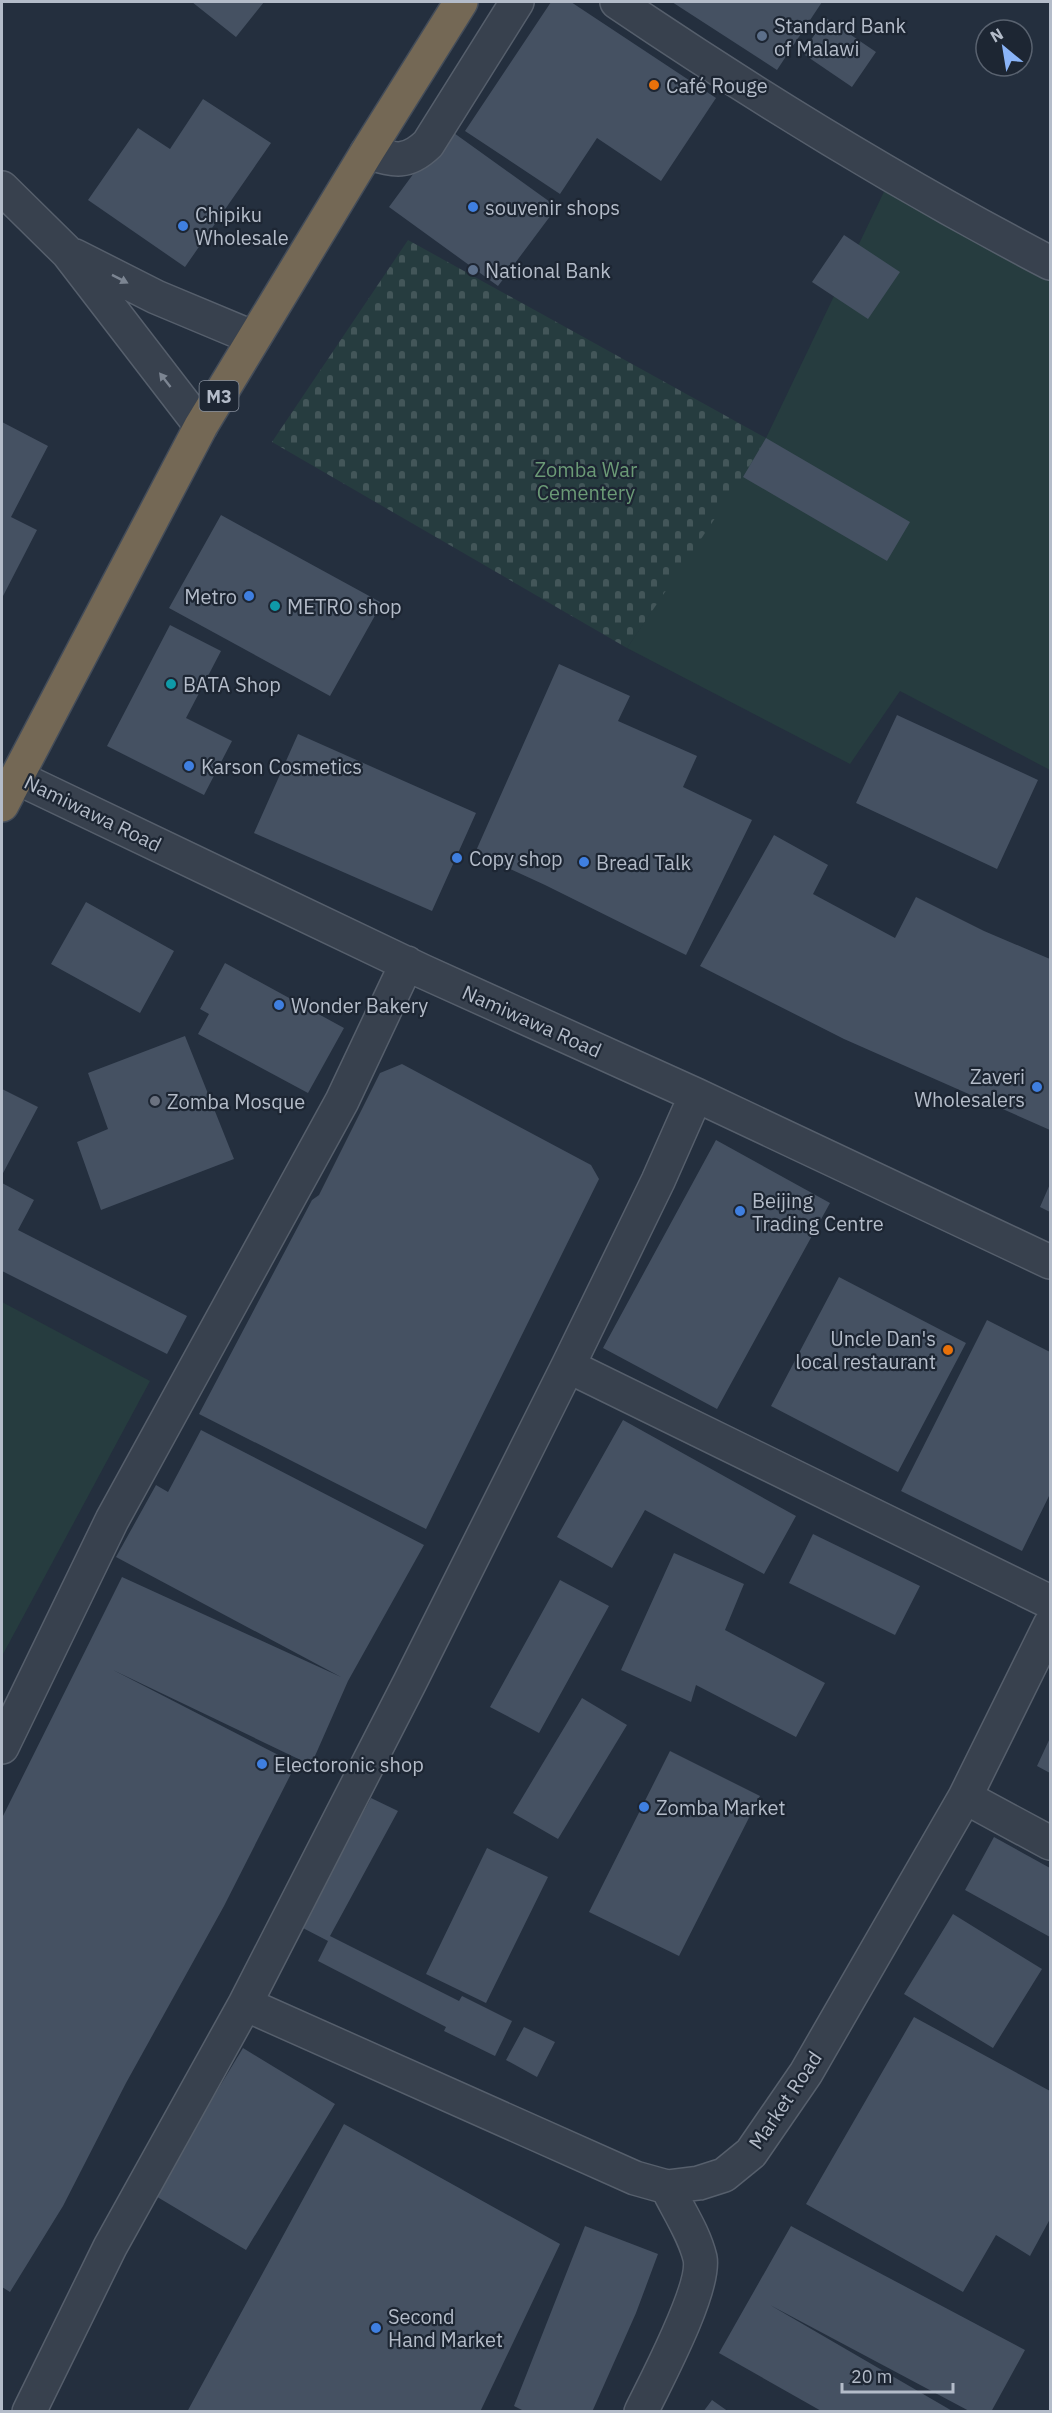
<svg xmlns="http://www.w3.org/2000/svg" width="1052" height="2413" font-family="'IBM Plex Sans',sans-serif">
  <defs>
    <pattern id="cemetery-stones" width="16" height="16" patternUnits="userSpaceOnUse" patternTransform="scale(1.5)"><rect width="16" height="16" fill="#263c3f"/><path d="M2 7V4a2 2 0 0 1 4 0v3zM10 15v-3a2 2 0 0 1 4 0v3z" fill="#435659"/></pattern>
  </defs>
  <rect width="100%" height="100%" fill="#242f3e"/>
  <path fill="#263c3f" d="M892 175 1050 257V770L900 691 850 764 627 648 766 438Z
    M2 1302 150 1381 2 1656Z"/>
  <path fill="url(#cemetery-stones)" d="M408 240 766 438 743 477 627 648 272 442Z"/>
  <path fill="#455162" d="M192 2H264L236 37Z
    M551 2H571L716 98 661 181 597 138 560 194 465 131Z
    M672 2H822L777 70Z
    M826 18 876 52 852 87 802 53Z
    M203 99 271 143 185 267 88 200 138 128 170 149Z
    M447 128 557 207 498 286 389 207Z
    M844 235 900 272 868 319 812 282Z
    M2 422 48 446 11 517 37 530 2 598Z
    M766 438 910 522 887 561 743 477Z
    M221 515 382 603 330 696 169 608Z
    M170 625 221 651 186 718 232 741 204 795 107 746Z
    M559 664 630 696 618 721 697 756 683 787 752 820 686 955 545 885 475 853Z
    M897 715 1038 780 997 869 856 803Z
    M298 734 476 813 432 911 254 833Z
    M774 835 828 865 813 894 895 938 916 897 984 931 1050 959V1130L844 1039 700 966Z
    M86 902 174 951 140 1013 51 964Z
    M225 963 344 1028 308 1093 198 1034 209 1014 200 1009Z
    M185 1036 234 1159 101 1210 77 1142 108 1129 88 1073Z
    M402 1064 591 1165 599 1179 426 1529 199 1414 312 1200 319 1195 380 1073Z
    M2 1089 38 1107 2 1175Z
    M716 1140 830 1203 717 1409 603 1348Z
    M2 1183 34 1200 18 1230 187 1316 167 1354 2 1271Z
    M1050 1184V1212L1040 1207Z
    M839 1277 966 1343 898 1472 771 1406Z
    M987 1320 1050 1352V1494L1022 1551 901 1491Z
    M623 1420 796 1516 764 1574 645 1510 612 1568 557 1537Z
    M201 1430 424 1545 348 1681 311 1765 113 1670 296 1764 224 1906 126 2083 63 2206 10 2292 2 2287V1818L122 1577 341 1677 116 1557 156 1485 168 1492Z
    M813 1534 920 1586 895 1635 789 1583Z
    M674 1553 744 1584 725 1630 825 1683 796 1737 696 1685 691 1702 621 1670Z
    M560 1580 609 1606 539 1733 490 1707Z
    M582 1698 627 1725 558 1839 513 1813Z
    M1050 1738V1773L1037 1766Z
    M670 1751 760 1796 679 1956 589 1912Z
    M371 1798 398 1811 330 1936 459 2001 462 1996 512 2021 495 2056 444 2031 446 2027 318 1961 328 1941 301 1927Z
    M994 1837 1050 1868V1937L965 1890Z
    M487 1848 548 1877 486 2003 426 1974Z
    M953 1914 1042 1969 993 2048 904 1994Z
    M914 2017 1050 2091V2219L1030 2256 996 2235 963 2292 806 2204Z
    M524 2027 555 2042 537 2077 506 2060Z
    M243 2048 335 2104 246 2250 154 2195Z
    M344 2124 560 2244 480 2412H187Z
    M585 2226 658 2254 636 2313 592 2412H526L514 2406Z
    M791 2226 1025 2350 991 2412H971L770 2305 954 2412H823L719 2353Z
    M712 2400 729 2412H703Z"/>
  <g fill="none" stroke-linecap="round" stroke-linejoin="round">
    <defs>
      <path id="minor" d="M617 2C756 96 901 185 1050 263
        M367 152C394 160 406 165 428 144L517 2
        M2 188 68 253 201 426
        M75 256 156 297 254 338
        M16 777 422 971 696 1095 1050 1262
        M568 1366 1050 1602
        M2 1747 112 1520 342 1101 407 963
        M965 1797 1050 1843
        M245 2004 635 2178 667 2187 699 2183 724 2175 751 2153 806 2073 965 1797 1050 1625
        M29 2412 110 2247 245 2004 410 1682 568 1366 658 1181 696 1095
        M641 2412C656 2381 706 2288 700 2258 694 2233 678 2210 667 2187"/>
      <path id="highway" d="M2 805 201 426 367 152 461 2"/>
    </defs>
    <use href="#minor" stroke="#565f6c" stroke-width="36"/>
    <use href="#highway" stroke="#434c59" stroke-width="36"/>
    <use href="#minor" stroke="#38414e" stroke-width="33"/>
    <use href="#highway" stroke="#746855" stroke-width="33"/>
  </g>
  <defs><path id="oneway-solid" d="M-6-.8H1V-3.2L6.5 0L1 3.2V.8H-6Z" transform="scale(1.5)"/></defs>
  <g fill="#7c8592">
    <use href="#oneway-solid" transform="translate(120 279) rotate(27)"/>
    <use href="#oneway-solid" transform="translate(165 380) rotate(-128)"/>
  </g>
  <g fill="#5c6f8a" stroke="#1d2633" stroke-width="2">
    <circle cx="762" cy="36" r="6"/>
    <circle cx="473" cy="270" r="6"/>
  </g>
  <g fill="#e8710a" stroke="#1d2633" stroke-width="2">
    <circle cx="654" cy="85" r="6"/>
    <circle cx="948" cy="1350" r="6"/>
  </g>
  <g fill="#3f7fe0" stroke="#1d2633" stroke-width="2">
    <circle cx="473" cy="207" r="6"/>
    <circle cx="183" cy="226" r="6"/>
    <circle cx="249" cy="596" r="6"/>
    <circle cx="189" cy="766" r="6"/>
    <circle cx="457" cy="858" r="6"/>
    <circle cx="584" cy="862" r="6"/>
    <circle cx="279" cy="1005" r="6"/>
    <circle cx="1037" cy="1087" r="6"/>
    <circle cx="740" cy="1211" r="6"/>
    <circle cx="262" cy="1764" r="6"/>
    <circle cx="644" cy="1807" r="6"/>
    <circle cx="376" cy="2328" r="6"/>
  </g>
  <g fill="#0f9aa8" stroke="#1d2633" stroke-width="2">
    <circle cx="275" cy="606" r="6"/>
    <circle cx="171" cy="684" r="6"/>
  </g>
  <circle fill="#6b7280" stroke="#1d2633" stroke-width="2" cx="155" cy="1101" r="6"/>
  <g text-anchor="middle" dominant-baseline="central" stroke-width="4.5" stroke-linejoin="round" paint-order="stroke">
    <rect fill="#1d2633" stroke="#878f9c" stroke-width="1.5" x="199.5" y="381" width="39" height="30" rx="4.5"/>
    <g font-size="18" font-weight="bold" fill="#b4bcc9">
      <text x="219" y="396">M3</text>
    </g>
    <g font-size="20" fill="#b4bcc9" stroke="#1d2633" text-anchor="start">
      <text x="774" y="25">Standard Bank<tspan x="774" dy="23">of Malawi</tspan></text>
      <text x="666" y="85">Café Rouge</text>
      <text x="485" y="207">souvenir shops</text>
      <text x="195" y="214">Chipiku<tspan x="195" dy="23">Wholesale</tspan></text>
      <text x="485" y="270">National Bank</text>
      <text x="237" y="596" text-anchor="end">Metro</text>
      <text x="287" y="606">METRO shop</text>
      <text x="183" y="684">BATA Shop</text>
      <text x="201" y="766">Karson Cosmetics</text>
      <text x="469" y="858">Copy shop</text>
      <text x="596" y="862">Bread Talk</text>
      <text x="291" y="1005">Wonder Bakery</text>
      <text x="1025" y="1076" text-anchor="end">Zaveri<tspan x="1025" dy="23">Wholesalers</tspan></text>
      <text x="167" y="1101">Zomba Mosque</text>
      <text x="752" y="1200">Beijing<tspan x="752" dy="23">Trading Centre</tspan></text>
      <text x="936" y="1338" text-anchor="end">Uncle Dan's<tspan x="936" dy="23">local restaurant</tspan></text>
      <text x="274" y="1764">Electoronic shop</text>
      <text x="656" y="1807">Zomba Market</text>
      <text x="388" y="2316">Second<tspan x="388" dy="23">Hand Market</tspan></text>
    </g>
    <g font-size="20" fill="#6b9a76" stroke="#1d2633">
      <text x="586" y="469">Zomba War<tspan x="586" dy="23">Cementery</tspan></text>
    </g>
    <g font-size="20" fill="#b4bcc9" stroke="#1d2633">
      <text transform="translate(93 813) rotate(26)">Namiwawa Road</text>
      <text transform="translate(532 1021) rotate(24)">Namiwawa Road</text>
      <text transform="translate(785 2100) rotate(-56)">Market Road</text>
    </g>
  </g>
  <rect width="1052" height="2413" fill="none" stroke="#b4bcc9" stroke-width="6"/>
  <g transform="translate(1004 48) rotate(330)"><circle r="28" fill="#1d2633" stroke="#59626f" stroke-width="1.5"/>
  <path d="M0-4.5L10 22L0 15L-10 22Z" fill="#8ab4f8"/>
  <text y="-9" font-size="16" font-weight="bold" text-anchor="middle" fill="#b4bcc9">N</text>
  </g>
  <path d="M842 2383v9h111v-9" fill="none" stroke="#b4bcc9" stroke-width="3"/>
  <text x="851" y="2383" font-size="18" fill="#b4bcc9" stroke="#1d2633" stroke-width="4.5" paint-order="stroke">20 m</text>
</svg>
